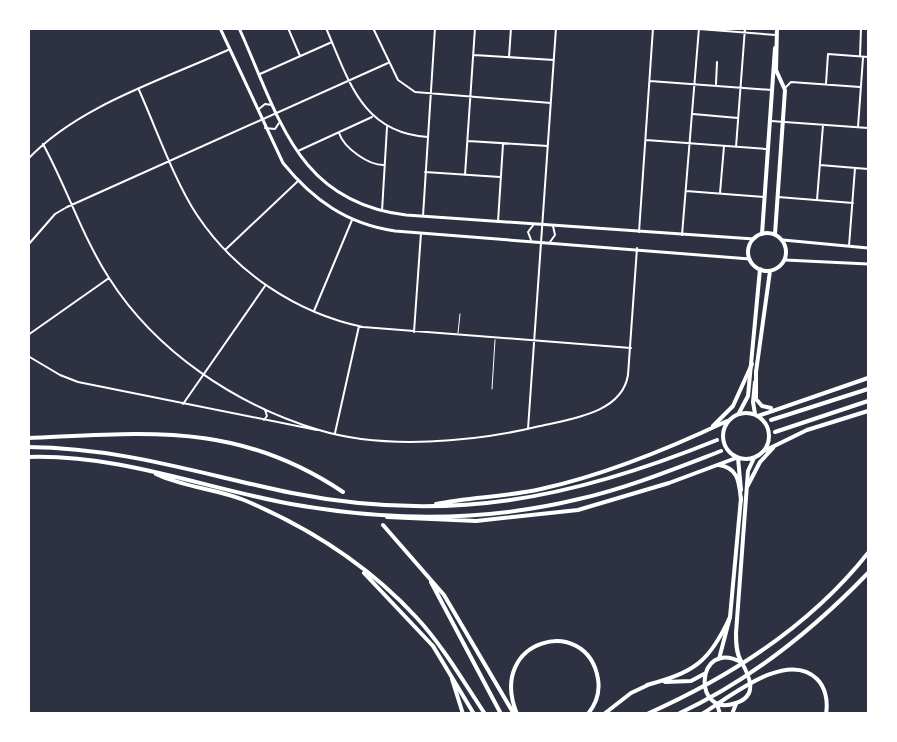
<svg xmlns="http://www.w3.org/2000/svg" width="897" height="742" font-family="Literata,serif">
  <rect width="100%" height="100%" fill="#2d3142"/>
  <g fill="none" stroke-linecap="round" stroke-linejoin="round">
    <path stroke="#fff" stroke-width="1" d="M458 333 460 314
      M492 389 495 340"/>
    <path stroke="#fff" stroke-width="2" d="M288 28 300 56
      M326 28C349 81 362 133 428 137
      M373 28 398 80 415 92 551 103
      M699 29 776 35
      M474 55 554 60
      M860 56 861 28
      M509 57 511 28
      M260 74 332 42
      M650 81 772 90
      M716 84 717 62
      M826 84 828 54 868 57
      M786 87 791 82 860 87
      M139 90C156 128 175 182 197 215 235 272 296 313 363 327L631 348
      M259 109 265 104 272 105
      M693 114 738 118
      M771 121 868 128
      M858 127 863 58
      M265 128 275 129 279 123
      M339 133C344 148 369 166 385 165
      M646 140 766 149
      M468 141 548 146
      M43 144C67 188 82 236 109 278 156 352 236 405 319 430 384 450 475 442 540 426 571 419 622 413 628 375L637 248
      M736 147 745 28
      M298 151 372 117
      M28 159C79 105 163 80 230 49
      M820 165 868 169
      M425 172 500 177
      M465 175 475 28
      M686 191 764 197
      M720 193 724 146
      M778 197 853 203
      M817 200 823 125
      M382 211 387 127
      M423 216 435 28
      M498 222 503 144
      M639 232 653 28
      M682 235 699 28
      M531 240 528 232 534 224
      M550 242 555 235 553 226
      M28 245 55 214 67 207 388 63
      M849 246 855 168
      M225 250 298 181
      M314 311 352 220
      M414 332 421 233
      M28 335 109 278
      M28 356 60 375 78 382 317 430
      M183 404 265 286
      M264 420 267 416 265 410
      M528 429 556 28
      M335 433 359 326"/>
    <path stroke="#fff" stroke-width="3" d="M220 28 283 163C313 200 347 224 395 231L750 259
      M239 28C279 116 296 202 406 215L754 239
      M783 240 868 248
      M785 260 868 264"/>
    <path stroke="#fff" stroke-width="4" d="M748 252a19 19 0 1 1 38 0a19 19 0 1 1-38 0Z
      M762 234 775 48
      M775 234 785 90 776 70 777 28
      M756 372 770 271
      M755 382 753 402 755 414
      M723 436a23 23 0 1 1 46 0a23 23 0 1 1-46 0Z
      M739 413 748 396 760 269
      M738 458 741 490
      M719 659 730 617 741 498
      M741 662C695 638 692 719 736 703 760 695 748 674 741 661 736 653 736 642 736 633L748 471 754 458
      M717 704 720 714
      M732 714 736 704"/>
    <path stroke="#fff" stroke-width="4" d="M756 371V399L762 406 771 408
      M758 416 868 378
      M771 420 868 389
      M713 426 733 406 752 364
      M775 432 868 401
      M28 438C148 433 237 421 343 492
      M28 447C124 448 200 474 292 493 448 524 572 499 717 440
      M764 451 807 430 868 411
      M28 457C119 454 204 488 291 504 386 521 485 522 579 499 627 488 674 469 721 451
      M719 465C739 468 739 483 741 500
      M156 474C183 487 216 489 244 500 308 527 369 566 416 617 443 646 463 681 485 714
      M747 487 760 462 773 448
      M436 504C470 497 506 497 541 489 605 475 668 449 727 421
      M387 517 476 521 578 510 669 483 736 458
      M383 525 444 595 514 714
      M364 573 433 646 474 714
      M431 582 501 714
      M452 679 463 714
      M665 682 691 681 704 674
      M647 685C694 672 709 663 730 617
      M517 714C486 639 587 613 598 679 600 691 596 704 588 714
      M604 714 631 693 648 685
      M647 714C730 677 811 625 868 553
      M678 714C751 680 813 630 868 573
      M702 714C730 697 787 649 817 679 826 688 828 702 826 714"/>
  </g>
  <rect width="897" height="742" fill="none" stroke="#ffffff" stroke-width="60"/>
</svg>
